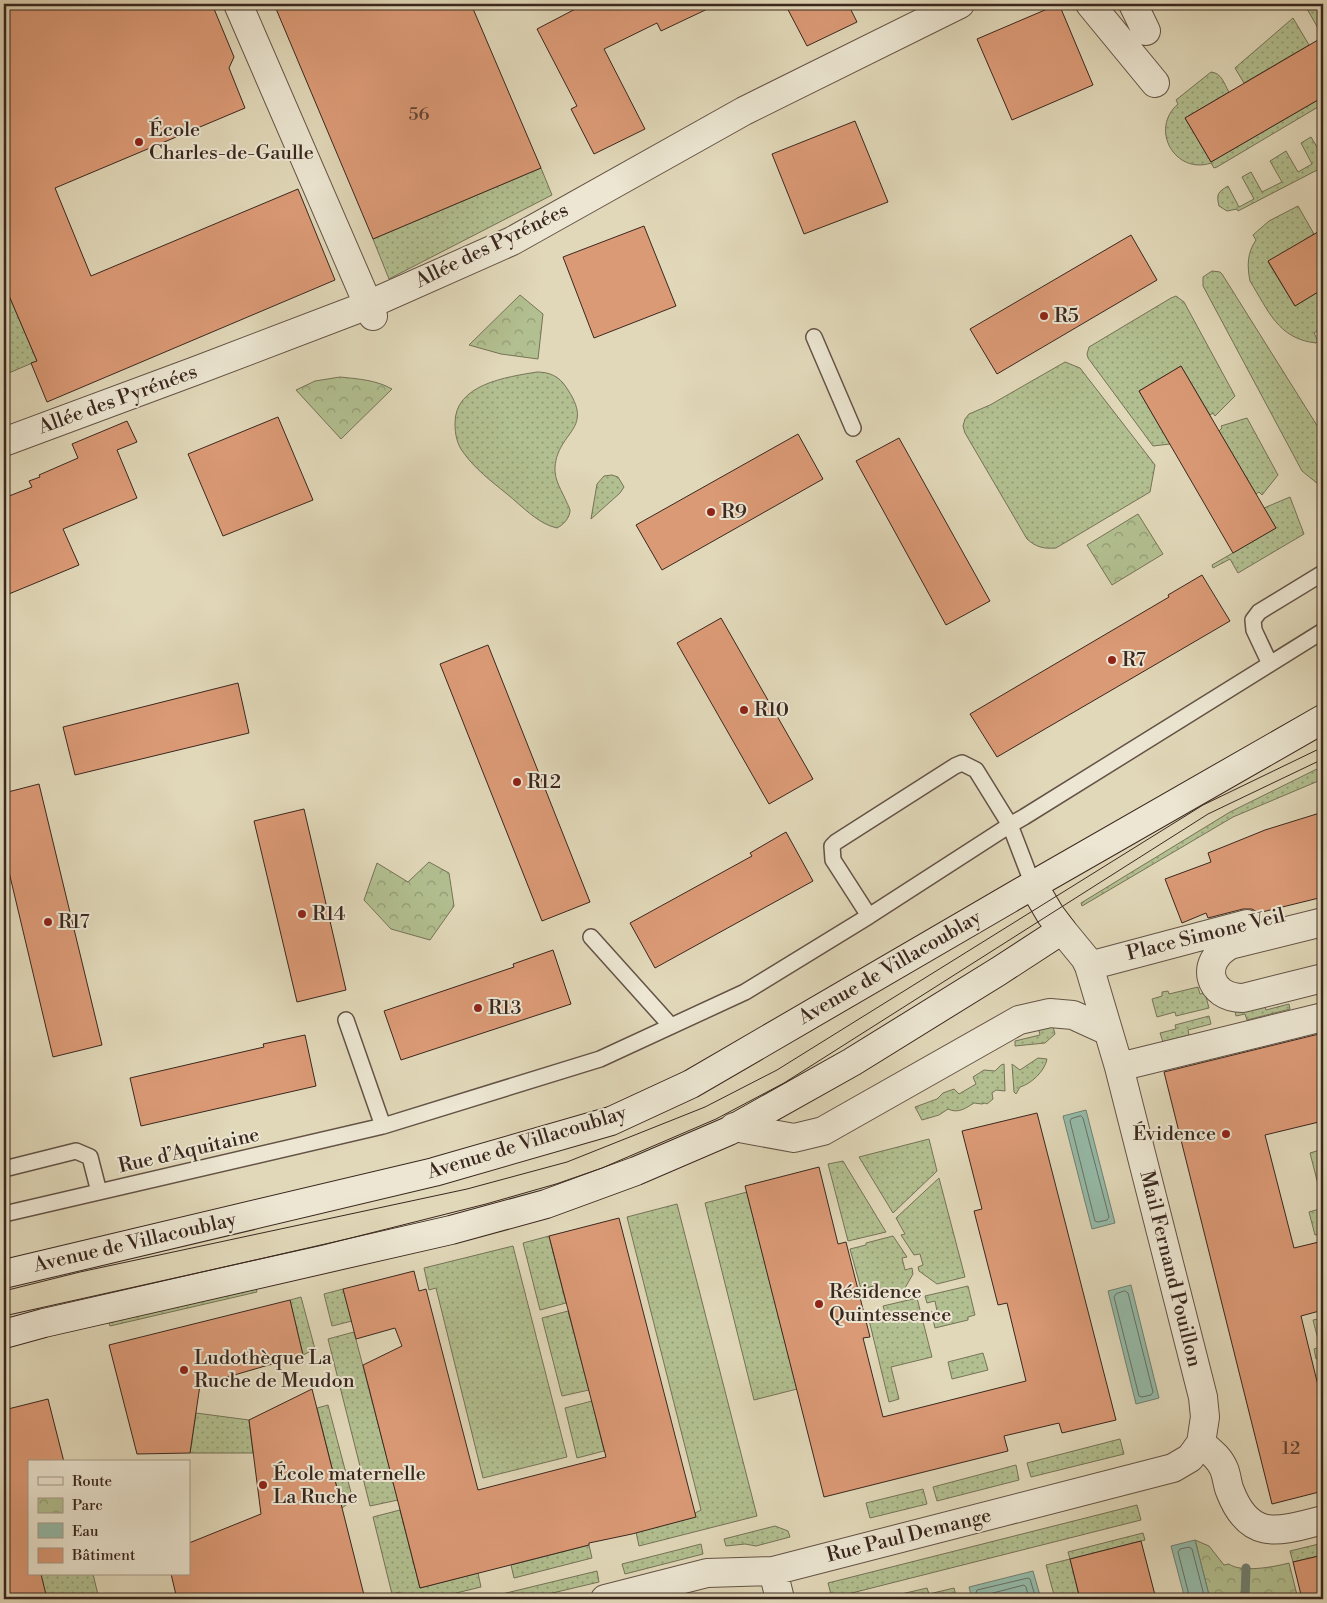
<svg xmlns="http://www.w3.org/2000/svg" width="1327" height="1603" font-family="'Libre Bodoni',serif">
  <defs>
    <pattern id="grass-dots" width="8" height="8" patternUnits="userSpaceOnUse" patternTransform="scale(1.25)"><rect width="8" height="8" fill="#b2bf90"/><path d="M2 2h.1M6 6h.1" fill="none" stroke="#929b75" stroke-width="1.8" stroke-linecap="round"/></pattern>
    <pattern id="park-crowns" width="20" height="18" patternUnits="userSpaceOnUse" patternTransform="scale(1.25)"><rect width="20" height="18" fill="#b2bf90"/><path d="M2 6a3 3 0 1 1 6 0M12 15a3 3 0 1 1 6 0" fill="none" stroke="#929b75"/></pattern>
  </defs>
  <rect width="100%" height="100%" fill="#e1d8b9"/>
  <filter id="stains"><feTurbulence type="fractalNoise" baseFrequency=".004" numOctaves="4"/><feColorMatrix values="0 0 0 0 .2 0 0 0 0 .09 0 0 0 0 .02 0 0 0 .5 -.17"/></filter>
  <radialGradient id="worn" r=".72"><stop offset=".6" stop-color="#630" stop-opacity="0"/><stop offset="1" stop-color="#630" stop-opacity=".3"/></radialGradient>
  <path fill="url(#grass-dots)" stroke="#767358" d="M1309 4H1323V37L1306 7Z
    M1293 18 1309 45 1244 83 1235 68Z
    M1211 72C1222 73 1224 84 1229 92L1185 118 1211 162 1323 97V104L1217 167 1214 168 1211 163C1175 175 1149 129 1178 104L1176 100Z
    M1311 137 1323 157V167L1238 211 1237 209 1227 211 1219 206C1216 194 1218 192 1228 186L1239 207 1254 199 1242 177 1251 172 1262 192 1282 182 1270 161 1286 151 1298 172 1312 164 1301 143Z
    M541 168 552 195 389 279 373 239Z
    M1298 206 1314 234 1268 262 1295 306 1323 289V327L1314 333 1318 341 1316 343C1278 339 1268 310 1250 281 1247 266 1247 253 1256 240L1253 235 1269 221Z
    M1212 271 1220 272 1222 274 1323 435V488L1302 471 1203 286V277Z
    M4 284 37 361 4 375Z
    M1176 296 1184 302 1235 396 1215 416 1213 413 1210 415 1181 366 1139 391 1170 444 1153 446 1088 358 1087 354 1089 347 1171 298Z
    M1065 362 1080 368 1155 465 1150 492 1056 548C1043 549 1036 547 1027 539L965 433 963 426 965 419 969 414 990 405Z
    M537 372C549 372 559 376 566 387 596 430 558 430 555 467 554 480 562 491 567 503 568 505 569 507 570 510 570 518 563 525 557 528 538 524 522 506 507 494 491 481 475 469 463 452 457 444 455 434 455 424 454 384 507 377 537 372Z
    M1247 418 1278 475 1262 495 1259 492 1256 494 1219 431 1222 428 1221 426Z
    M612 475 618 477 624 487 620 493 591 519 597 484 604 476Z
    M1290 497 1304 534 1238 573 1230 559 1213 568 1212 565 1276 528 1264 508Z
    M1323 766V779L1233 817 1082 906 1081 903 1230 812Z
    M1198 987 1200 994 1205 993 1209 1008 1176 1016 1175 1012 1157 1017 1152 999 1162 996V992L1168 991 1169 994Z
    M1264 1004 1266 1010 1289 1004 1290 1009 1247 1020 1245 1014 1236 1016 1235 1011Z
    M1209 1016 1211 1024 1188 1030 1189 1035 1163 1042 1160 1033 1176 1029 1175 1025Z
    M1052 1023 1055 1034 1045 1043 1015 1046V1041L1040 1035 1038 1026Z
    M1038 1058 1047 1059C1045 1071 1031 1084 1020 1087L1016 1094 1014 1092 1012 1064 1020 1070Z
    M1004 1064 1005 1091 996 1090 992 1093 993 1099 987 1104 985 1103 982 1104 974 1103C966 1108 958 1114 948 1109L939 1115 922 1120 915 1107 937 1099 943 1093 954 1089 959 1094 976 1084 973 1077 984 1070 995 1071 1001 1065Z
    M929 1139 937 1171 893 1213 859 1157Z
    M1323 1149V1204L1310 1153Z
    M843 1161 886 1232 848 1241 828 1164Z
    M939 1178 965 1277 937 1284 919 1271 918 1267 923 1265 920 1254 914 1255 901 1235 905 1234 896 1218Z
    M747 1192 797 1389 754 1400 705 1203Z
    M677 1204 757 1516 639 1546 636 1532 695 1517V1513L701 1510 627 1217Z
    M1323 1208V1233L1315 1235 1309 1212Z
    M549 1236 566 1303 540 1310 523 1243Z
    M893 1236 907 1257 902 1258 905 1270 912 1268 913 1274 902 1293 881 1298 878 1285 861 1289 850 1249 866 1245V1243Z
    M513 1246 567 1457 483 1478 436 1288 429 1290 424 1268Z
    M255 1285 257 1292 110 1326 108 1319Z
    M968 1286 975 1315 968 1317V1320L935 1328 931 1312 937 1311 935 1301 927 1303 925 1296Z
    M343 1289 352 1321 332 1326 324 1294Z
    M301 1297 315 1349 303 1355 290 1300Z
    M917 1298 932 1357 891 1367 899 1399 889 1402 869 1320 886 1316 883 1306Z
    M568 1311 589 1390 562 1396 542 1318Z
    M1323 1318V1357L1316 1359 1314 1349 1320 1347 1313 1320Z
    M354 1332 398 1500 370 1506 328 1339Z
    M983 1353 988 1370 952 1379 948 1362Z
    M592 1401 604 1451 577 1458 565 1408Z
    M328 1405 353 1500 342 1508 317 1408Z
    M196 1413 249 1420 253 1453H190Z
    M1120 1439 1124 1454 1031 1477 1027 1463Z
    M1016 1465 1019 1480 937 1501 933 1487Z
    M923 1489 927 1504 870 1518 866 1503Z
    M1137 1505 1141 1520 832 1598 828 1583Z
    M29 1510V1574H93L99 1599H4V1517Z
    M400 1510 420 1588 478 1573 481 1587 431 1599H402L400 1592 392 1594 373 1517Z
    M775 1526 788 1531 790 1537 756 1546 745 1544 726 1546 724 1539Z
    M1143 1533 1145 1540 1070 1559 1080 1599H1055L1046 1565 1070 1559 1068 1552Z
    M1323 1543V1555L1293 1562 1290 1551Z
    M701 1544 703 1554 625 1574 622 1564Z
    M589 1545 592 1558 514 1578 511 1565Z
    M597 1571 599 1582 527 1599H499L498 1595Z
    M927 1588 929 1594 954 1588 957 1599H930L929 1594 908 1599H880Z"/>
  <path fill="url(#park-crowns)" stroke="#767358" d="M520 295 543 314 538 359 501 354 469 345Z
    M340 377C359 379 376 380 392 389L341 439 296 390 315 381Z
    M1138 514 1163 554 1112 585 1087 545Z
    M429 862 449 873 454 906 430 940 391 929 364 900 377 863 408 882Z
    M1195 1540 1209 1546 1224 1565 1229 1564C1241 1573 1274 1567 1289 1563L1298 1599H1210Z"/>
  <path fill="#95bba9" stroke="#718072" d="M1086 1110 1115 1223 1092 1229 1063 1116Z
    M1131 1285 1159 1398 1136 1404 1108 1291Z
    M1195 1540 1210 1599H1185L1171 1546Z
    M1033 1571 1041 1599H972L969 1587Z"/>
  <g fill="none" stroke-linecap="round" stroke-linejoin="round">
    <path stroke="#687164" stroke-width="1" d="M1081 1116 1083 1118 1109 1217 1107 1220 1098 1222 1095 1221 1070 1121 1071 1119Z
      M1125 1291 1128 1293 1153 1392 1151 1395 1142 1397 1139 1396 1114 1297 1116 1294Z
      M977 1599 976 1593 977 1590 1028 1578 1030 1579 1036 1599
      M983 1599 985 1595 1024 1585 1026 1587 1029 1599
      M1190 1599 1178 1552 1180 1549 1189 1547 1192 1549 1205 1599"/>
    <path stroke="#718072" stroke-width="9" d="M1245 1599 1246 1568"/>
  </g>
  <path fill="#db9a76" stroke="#3a271f" d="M4 4H212L234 57 229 68 245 108 55 188 91 276 298 189 335 280 47 402 31 363 37 361 4 284Z
    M274 4H471L541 168 373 239Z
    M585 4H718L661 31 657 23 604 49 645 129 594 154 571 109 577 106 537 29Z
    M785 4H848L857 22 807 46Z
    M1059 4 1093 85 1012 120 977 39Z
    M1323 37V97L1211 162 1185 118Z
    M855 121 888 202 804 234 772 154Z
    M644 226 676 306 594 338 563 257Z
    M1323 229V289L1295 306 1268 261Z
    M1131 235 1157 280 997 374 970 329Z
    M1181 366 1276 528 1233 553 1139 391Z
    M278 417 313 500 223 536 188 454Z
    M127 421 137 442 117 450 137 498 63 529 79 565 4 596V498L32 487 29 481 40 477 39 475 78 458 72 444Z
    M798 434 823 479 662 570 636 525Z
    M899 438 990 601 946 625 856 461Z
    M1202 575 1230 621 997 757 970 714 1169 597 1168 595Z
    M721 618 813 779 769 804 677 643Z
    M488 645 590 902 542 921 440 664Z
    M238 683 249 733 75 775 63 727Z
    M39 784 102 1045 53 1057 4 851V793Z
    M304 809 346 990 297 1002 254 821Z
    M1323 812V897L1258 913 1252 909H1243L1208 918 1206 913 1182 923 1165 879 1211 862 1208 853 1228 845 1265 830Z
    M786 832 813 881 655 968 630 923 752 856 750 853Z
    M553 950 571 1004 401 1060 384 1011 514 967 513 964Z
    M1323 1033V1121L1265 1135 1294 1248 1323 1241V1310L1301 1316 1323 1406V1491L1272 1504 1164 1072Z
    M305 1035 316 1086 141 1126 130 1078 264 1047 263 1044Z
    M1037 1113 1116 1420 1062 1433 1059 1423 1004 1436 1008 1451 824 1497 745 1186 819 1167 838 1244 846 1242 870 1337 863 1338 883 1417 1026 1381 1007 1303 998 1305 974 1211 982 1209 962 1131Z
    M619 1218 696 1517 632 1534 589 1543V1545L420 1588 363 1365 402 1346 395 1328 356 1339 343 1289 414 1271 419 1291 426 1289 478 1490 606 1457 549 1236Z
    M290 1300 303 1355 200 1385 190 1453 137 1454 109 1345Z
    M312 1389 365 1599H177L171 1574H189V1543L261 1514 249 1420Z
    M48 1399 64 1462H29V1574H41L47 1599H4V1410Z
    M1141 1541 1156 1599H1080L1070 1559Z
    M1323 1555V1599H1302L1293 1562Z"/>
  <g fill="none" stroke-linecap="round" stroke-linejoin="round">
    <defs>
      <path id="lane" d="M814 337 853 428
        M1270 664 1254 630 1253 620 1259 612 1323 573
        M1033 885 1010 825 976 770 962 763 955 766 836 842 832 846 833 860 869 916 1010 825 1024 817 1323 631
        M591 937 671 1026
        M346 1020 383 1126 600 1059 745 992 869 916
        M4 1169 76 1151 90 1157 99 1192
        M4 1214 383 1126"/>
      <path id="street" d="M238 4 373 316
        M1090 4 1155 83
        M1133 4 1146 31
        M4 442 195 371 368 305 512 241 744 111 960 4
        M1323 922 1230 945C1199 962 1208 998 1243 998L1323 978
        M1062 930 1085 958 1089 966 1119 1067 1203 1397 1205 1417 1201 1443
        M1089 966 1247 924
        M1119 1067 1323 1017
        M734 1127 794 1138 823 1131 1019 1020 1050 1013 1073 1015 1108 1031
        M1201 1443C1210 1451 1219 1457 1224 1469 1227 1476 1227 1484 1230 1491 1250 1543 1280 1531 1323 1520
        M773 1571 780 1599
        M605 1599 707 1573 773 1571 1173 1468 1190 1458 1201 1443"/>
      <path id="secondary" d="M4 1274 434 1172 611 1121 691 1084 1033 885 1323 719
        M4 1334 44 1323 451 1230 546 1204 636 1171 729 1131 852 1062 999 971 1062 930 1050 914 1033 885"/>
    </defs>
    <use href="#lane" stroke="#645346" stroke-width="18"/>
    <use href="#street" stroke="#645346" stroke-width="30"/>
    <use href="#secondary" stroke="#3a271f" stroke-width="30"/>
    <use href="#lane" stroke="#ece6d2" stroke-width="15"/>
    <use href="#street" stroke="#ece6d2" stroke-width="28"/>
    <use href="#secondary" stroke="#ece6d2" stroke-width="28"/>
    <path stroke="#3a271f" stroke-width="1" d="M4 1291 80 1272 467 1189 567 1162 705 1107 777 1070 1203 805 1323 747
      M4 1316 323 1245 486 1204 556 1184 602 1168 716 1119 784 1083 1208 814 1323 759"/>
  </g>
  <g fill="#8f2418" stroke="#ece6d2" stroke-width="2">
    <circle cx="139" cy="142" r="5"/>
    <circle cx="1044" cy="316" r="5"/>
    <circle cx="711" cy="512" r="5"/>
    <circle cx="1112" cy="660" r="5"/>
    <circle cx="744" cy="710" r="5"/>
    <circle cx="517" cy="782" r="5"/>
    <circle cx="302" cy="914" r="5"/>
    <circle cx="48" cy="922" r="5"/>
    <circle cx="478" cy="1008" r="5"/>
    <circle cx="1226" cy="1134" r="5"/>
    <circle cx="819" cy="1304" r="5"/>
    <circle cx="184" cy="1370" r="5"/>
    <circle cx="263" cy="1485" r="5"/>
  </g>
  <g text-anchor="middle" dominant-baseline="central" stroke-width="4" stroke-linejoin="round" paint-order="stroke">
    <g font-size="18" fill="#624435">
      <text x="419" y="114">56</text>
      <text x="1291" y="1448">12</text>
    </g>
    <g font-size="20" fill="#3a271f" stroke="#ece6d2" text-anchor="start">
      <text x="149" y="130">École<tspan x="149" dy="23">Charles-de-Gaulle</tspan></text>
      <text x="1054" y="316">R5</text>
      <text x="721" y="512">R9</text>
      <text x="1122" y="660">R7</text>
      <text x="754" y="710">R10</text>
      <text x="527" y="782">R12</text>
      <text x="312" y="914">R14</text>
      <text x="58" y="922">R17</text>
      <text x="488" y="1008">R13</text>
      <text x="1216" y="1134" text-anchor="end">Évidence</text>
      <text x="829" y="1292">Résidence<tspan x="829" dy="23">Quintessence</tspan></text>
      <text x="194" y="1358">Ludothèque La<tspan x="194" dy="23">Ruche de Meudon</tspan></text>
      <text x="273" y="1474">École maternelle<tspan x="273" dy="23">La Ruche</tspan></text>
    </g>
    <g font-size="20" fill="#3a271f" stroke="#ece6d2">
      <text transform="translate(492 246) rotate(-26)">Allée des Pyrénées</text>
      <text transform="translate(118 400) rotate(-20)">Allée des Pyrénées</text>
      <text transform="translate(1206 935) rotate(-14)">Place Simone Veil</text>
      <text transform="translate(890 968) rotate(-30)">Avenue de Villacoublay</text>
      <text transform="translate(527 1143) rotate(-17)">Avenue de Villacoublay</text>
      <text transform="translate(189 1151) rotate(-13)">Rue d’Aquitaine</text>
      <text transform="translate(135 1243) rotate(-13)">Avenue de Villacoublay</text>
      <text transform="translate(1170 1269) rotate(76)">Mail Fernand Pouillon</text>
      <text transform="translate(909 1536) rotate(-14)">Rue Paul Demange</text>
    </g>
  </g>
  <rect width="1327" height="1603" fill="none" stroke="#e1d8b9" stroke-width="20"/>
  <rect x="5" y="5" width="1317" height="1593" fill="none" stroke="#3a271f" stroke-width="2.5"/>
  <rect x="10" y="10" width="1307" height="1583" fill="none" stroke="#3a271f"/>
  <rect x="28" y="1460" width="162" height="115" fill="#ece6d2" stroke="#a59a8a"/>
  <rect x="38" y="1477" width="25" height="8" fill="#ece6d2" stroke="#a59a8a"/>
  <text x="72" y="1486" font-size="15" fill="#3a271f">Route</text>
  <rect x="38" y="1498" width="25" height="15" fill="url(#park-crowns)" stroke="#a59a8a"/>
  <text x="72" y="1510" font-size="15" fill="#3a271f">Parc</text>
  <rect x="38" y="1523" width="25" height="15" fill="#95bba9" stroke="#a59a8a"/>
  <text x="72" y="1536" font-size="15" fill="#3a271f">Eau</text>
  <rect x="38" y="1548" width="25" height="15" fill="#db9a76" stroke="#a59a8a"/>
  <text x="72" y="1560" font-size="15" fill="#3a271f">Bâtiment</text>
  <rect width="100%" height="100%" filter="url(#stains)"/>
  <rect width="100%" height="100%" fill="url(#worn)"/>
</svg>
